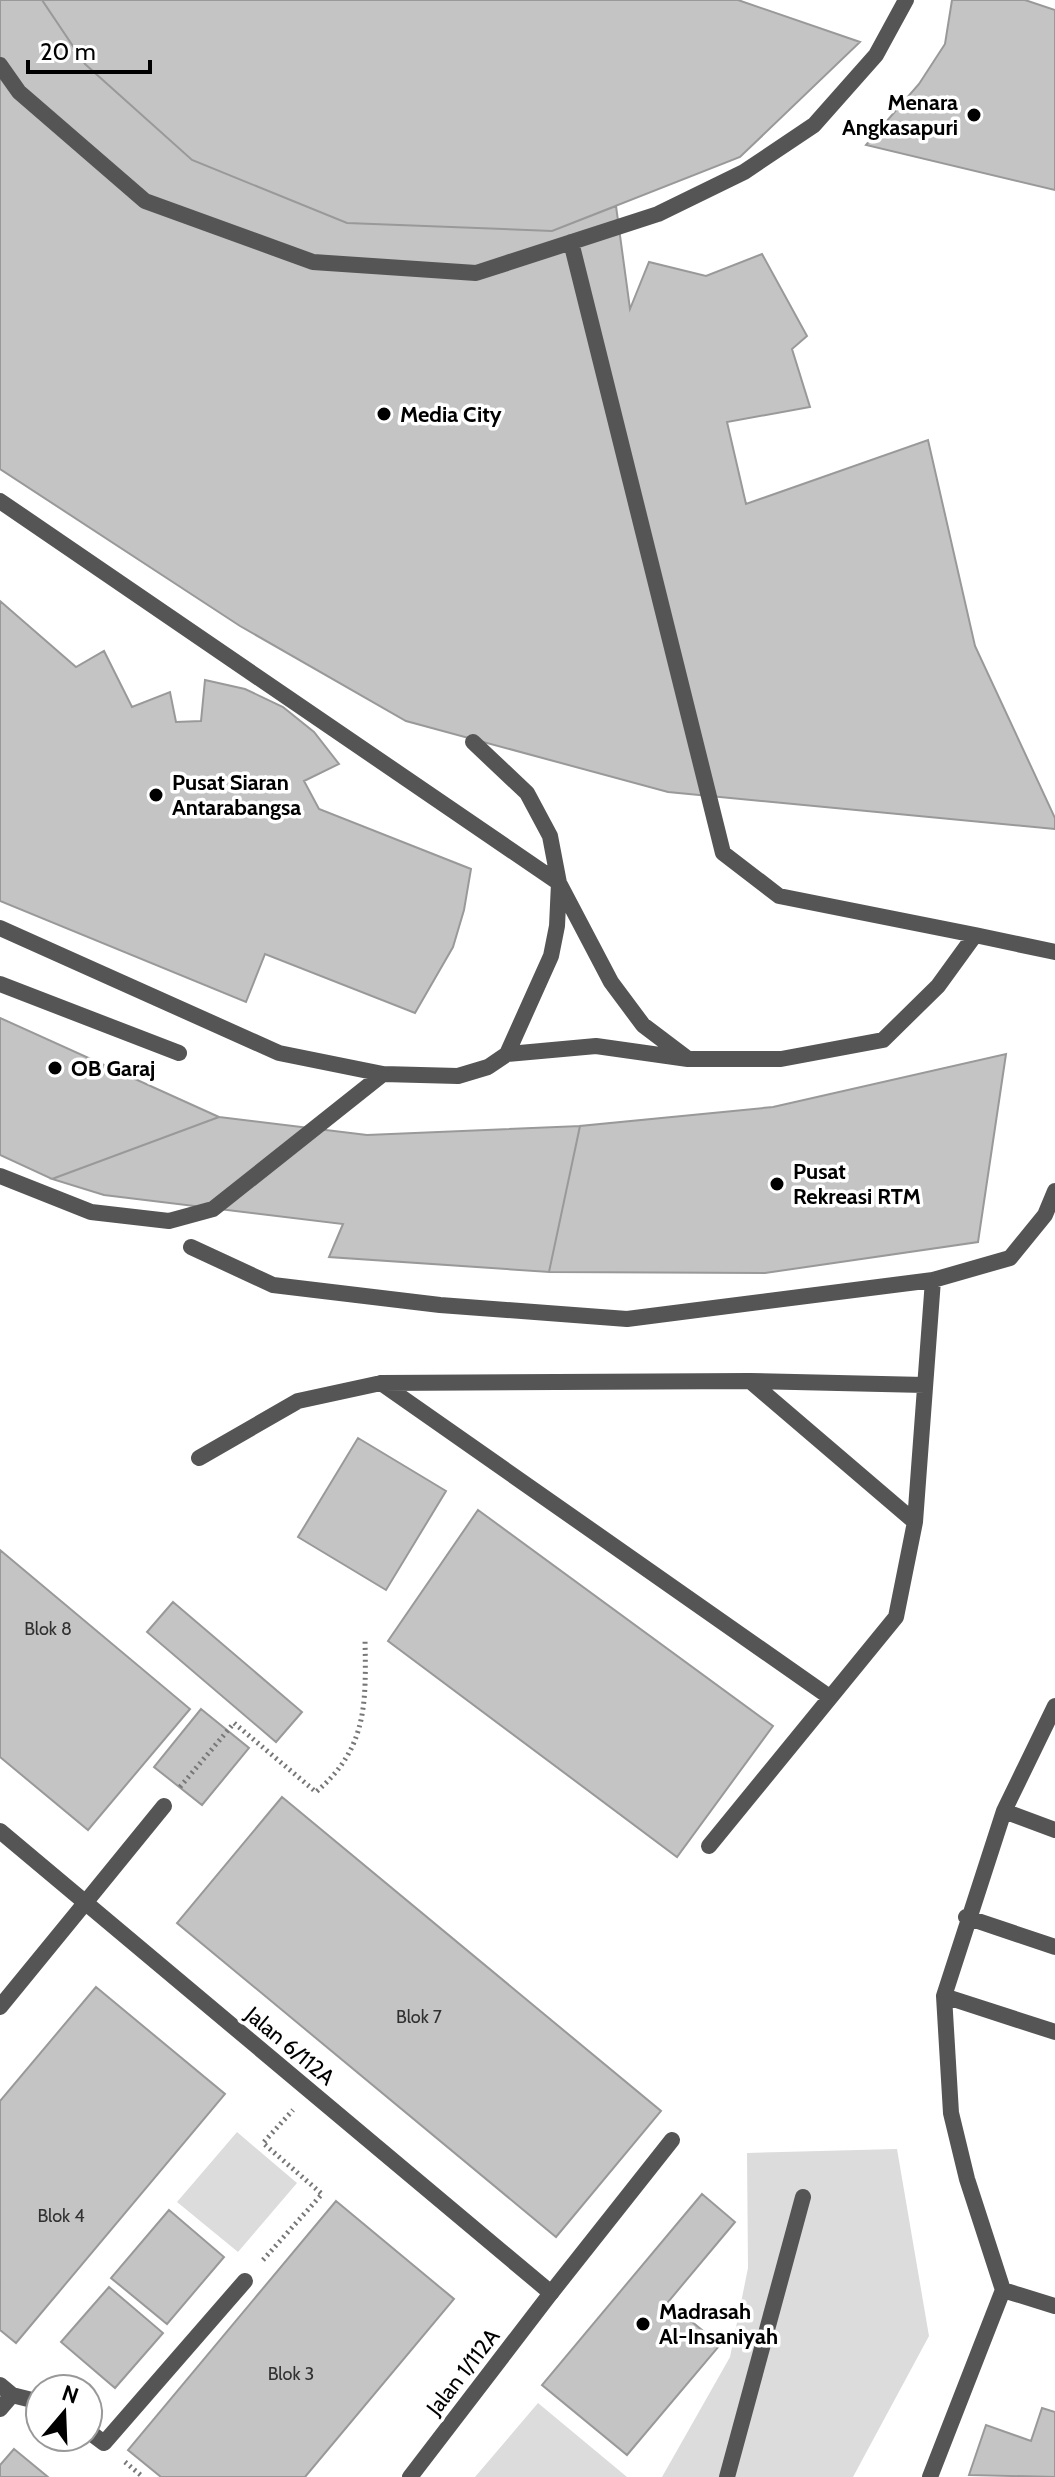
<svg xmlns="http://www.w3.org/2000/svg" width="1055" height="2477" font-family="Cabin,sans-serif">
  <rect width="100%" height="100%" fill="#fff"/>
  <path fill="#dcdcdc" d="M237 2132 297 2183 238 2252 177 2202Z
    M897 2149 929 2336 853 2477H662L730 2357 748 2268 747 2153Z
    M538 2403 627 2477H475Z"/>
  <path fill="#c4c4c4" stroke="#999" stroke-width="2" d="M0 0H42L85 64 192 160 347 223 552 231 616 206 630 309 649 262 706 276 762 254 807 336 792 349 810 407 727 422 746 504 928 440 975 646 1055 818V829L668 792 406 721 240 626 0 469Z
    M42 0H738L860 42 740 157 552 231 347 223 192 160 85 64Z
    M952 0H1025L1055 10V190L866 145 919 84 945 44Z
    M0 601 76 667 104 651 132 707 170 692 176 722 201 721 205 680 245 689 283 707 314 732 339 764 304 781 319 809 471 869 464 910 453 947 415 1013 265 954 246 1002 0 901Z
    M0 1018 219 1117 52 1179 0 1155Z
    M1006 1054 978 1242 765 1273 549 1272 580 1126 773 1107Z
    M219 1117 367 1135 580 1126 549 1272 329 1257 343 1224 104 1195 52 1179Z
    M358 1438 446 1491 386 1590 298 1537Z
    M478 1510 773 1726 677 1857 388 1641Z
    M0 1550 190 1709 88 1830 0 1757Z
    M173 1602 302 1712 276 1742 147 1632Z
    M201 1709 249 1748 202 1805 154 1767Z
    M282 1797 661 2111 556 2237 177 1923Z
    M96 1987 225 2094 16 2343 0 2330V2101Z
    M702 2194 735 2222 668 2302 720 2345 627 2455 542 2385Z
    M336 2201 454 2299 305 2477H161L128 2450Z
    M169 2210 224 2257 167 2324 111 2278Z
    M109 2287 163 2333 115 2388 61 2342Z
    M1042 2408 1055 2412V2477L969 2475 986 2425 1031 2441Z
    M14 2449 48 2477H0V2465Z"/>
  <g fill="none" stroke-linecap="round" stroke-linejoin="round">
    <path stroke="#777" stroke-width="5" stroke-dasharray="2 4" stroke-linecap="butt" d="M180 1787 234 1723 316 1792C368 1748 366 1702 365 1639
      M263 2260 322 2194 263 2143 293 2110
      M53 2437 63 2446
      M125 2462 143 2477"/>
    <path stroke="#555" stroke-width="16" d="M0 65 19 92 145 201 313 262 476 273 658 214 744 172 814 125 876 55 906 0
      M571 242 723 853 779 896 975 935
      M0 501 559 883 611 982 643 1025 688 1059
      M0 928 279 1053 383 1074 458 1076 488 1067 507 1054 551 956 557 926 559 883 550 836 527 793 473 742
      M0 984 179 1053
      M507 1054 596 1046 688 1059H781L883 1040 938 986 975 935 1055 952
      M0 1176 91 1212 169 1221 213 1209 383 1074
      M191 1247 273 1285 440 1305 627 1319 933 1280 1010 1258 1045 1215 1055 1191
      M381 1383 828 1696
      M199 1458 298 1401 381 1383 750 1381
      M915 1522 750 1381 925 1385
      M1004 1811 1055 1830
      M709 1846 896 1617 915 1522 933 1280
      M85 1903 164 1806
      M966 1917 1055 1947
      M944 1996 1055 2032
      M1003 2290 1055 2306
      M551 2293 672 2140
      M0 2385 12 2395 0 2409
      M12 2395 40 2402
      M88 2431 104 2443 245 2281
      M727 2477 803 2197
      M930 2477 1003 2290 967 2179 951 2113 944 1996 1004 1811 1055 1706"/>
    <path stroke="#555" stroke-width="16" d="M0 1831 551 2293 410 2477
      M0 2007 85 1903"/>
  </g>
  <g fill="#000" stroke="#fff" stroke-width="3">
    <circle cx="974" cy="115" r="8"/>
    <circle cx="384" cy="414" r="8"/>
    <circle cx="156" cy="795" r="8"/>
    <circle cx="55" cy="1068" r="8"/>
    <circle cx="777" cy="1184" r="8"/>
    <circle cx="643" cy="2324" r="8"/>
  </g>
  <g text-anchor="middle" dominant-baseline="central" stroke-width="7" stroke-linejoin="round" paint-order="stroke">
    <g font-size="18" fill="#313131">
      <text x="48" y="1629">Blok 8</text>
      <text x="419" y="2017">Blok 7</text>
      <text x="61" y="2216">Blok 4</text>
      <text x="291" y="2374">Blok 3</text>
    </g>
    <g font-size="22" font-weight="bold" fill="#000" stroke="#fff" text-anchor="start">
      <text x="958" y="102" text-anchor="end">Menara<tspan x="958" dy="25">Angkasapuri</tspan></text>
      <text x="400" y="414">Media City</text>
      <text x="172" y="782">Pusat Siaran<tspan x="172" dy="25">Antarabangsa</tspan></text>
      <text x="71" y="1068">OB Garaj</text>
      <text x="793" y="1171">Pusat<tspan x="793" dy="25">Rekreasi RTM</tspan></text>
      <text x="659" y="2311">Madrasah<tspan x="659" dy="25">Al-Insaniyah</tspan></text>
    </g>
    <g font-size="22" fill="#000" stroke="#fff">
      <text transform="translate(290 2046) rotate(40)">Jalan 6/112A</text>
      <text transform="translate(463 2372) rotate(-52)">Jalan 1/112A</text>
    </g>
  </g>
  <g transform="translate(64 2413) rotate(19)"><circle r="38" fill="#ffffff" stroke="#999999" stroke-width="2"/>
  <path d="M0-6L14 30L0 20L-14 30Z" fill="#000000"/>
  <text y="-12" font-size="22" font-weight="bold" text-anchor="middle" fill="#000000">N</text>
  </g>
  <path d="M28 60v12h122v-12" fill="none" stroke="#000000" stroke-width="4"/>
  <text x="40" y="60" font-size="24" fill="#000000" stroke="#ffffff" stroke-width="6" paint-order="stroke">20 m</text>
</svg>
